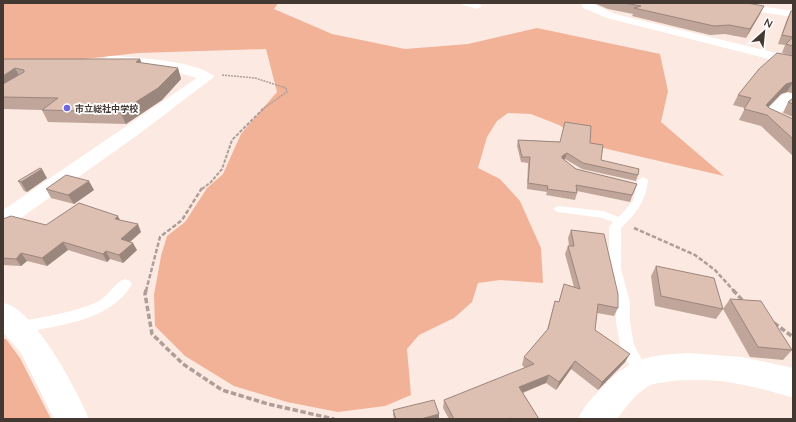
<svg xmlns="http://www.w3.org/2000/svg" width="796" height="422" font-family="Quicksand,'Noto Sans JP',sans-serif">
  <rect width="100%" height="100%" fill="#fce9e1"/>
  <path fill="#f2b297" d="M3 3H278L274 9 332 34 405 49 468 44 537 28 660 54 668 91 661 122 724 176 590 145 559 125 531 114 508 113 497 121 487 137 478 168 500 179 520 201 541 248 543 283 500 280 478 283 472 302 454 318 419 335 407 349 411 395 385 406 338 412 287 402 234 386 185 356 155 326 154 295 161 256 167 236 185 222 207 188 223 174 241 134 277 92 266 49 138 53 3 68Z
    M3 339H6L20 358 51 419H3Z"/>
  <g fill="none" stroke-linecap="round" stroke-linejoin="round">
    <path stroke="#ae9e97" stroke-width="1.5" stroke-dasharray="2 1" stroke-linecap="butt" d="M222 75 255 78 286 88 287 92 261 110"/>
    <path stroke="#ae9e97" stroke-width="2" stroke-dasharray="3.5 1.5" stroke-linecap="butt" d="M202 189 211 182 222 169 232 140 263 109"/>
    <path stroke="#ae9e97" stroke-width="2.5" stroke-dasharray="4.5 2" stroke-linecap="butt" d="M634 228 695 255 715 270 734 291
      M146 291 160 237 182 220 202 188"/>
    <path stroke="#ae9e97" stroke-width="3.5" stroke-dasharray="5.5 2.5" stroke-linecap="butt" d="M146 290 145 294 152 334 183 364 222 390 268 404 334 419
      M733 290 744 302
      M774 323 793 337"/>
    <path fill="#fff" fill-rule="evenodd" d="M643 177 648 180C646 201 636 214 621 228V269L630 302V322L634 345 649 373 647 378 641 380 635 378 620 345 616 322V302L609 269V227L613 222 602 218 558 212 553 209 558 206 603 211 619 217 633 201 638 180Z
      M125 279 130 281 132 284C111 322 56 325 18 334L13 332 11 328 13 324 18 322C45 316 75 313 99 301 109 295 115 282 125 279Z"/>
    <path fill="#fff" fill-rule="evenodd" d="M461 3H477L482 6 477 9 463 5Z
      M581 3H591L615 14 793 57V65L607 18 583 8Z
      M715 3H740L793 11V17L720 6Z
      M111 56C130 56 204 62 214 77L139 134 11 225 3 227V210L197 78 160 68 106 63 104 60 106 57Z
      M787 93 793 95V105L790 104 780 113 793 119V131L764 117 762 114 782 95Z
      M3 303C33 306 78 392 89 419H54L21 353 3 332Z
      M688 353 742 357 793 368V398C753 385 708 375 666 382 661 383 653 383 649 386 636 393 626 407 617 419H578C583 408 589 401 598 392 627 359 646 355 688 353Z"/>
  </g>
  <path fill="#bfa59a" d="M594 3H724L764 6 760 14 746 38 725 34 710 35 632 16 633 14 608 9Z
    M791 11H793V56L782 53 785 45 778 44 787 19Z
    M793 56V93L787 92 781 94 768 107 769 108 793 119V156L761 126 739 120 745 108 733 105 738 95Z
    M3 59H140L141 63 178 68 181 79 162 100 126 124 48 122 42 110 3 109Z
    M793 98V117L783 113 788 102Z
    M518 140 590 143 601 160 638 175 636 181 582 169 565 159 564 160 576 169 637 184 630 202 577 191V193L575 200 546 195 547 192 527 189 528 163 521 162 517 146Z
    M47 178 27 192 24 191 18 181Z
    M46 189 94 190 74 204 51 198Z
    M3 219 46 225 120 220 141 232 130 242 137 250 123 263 110 259 107 262 68 250 47 266 27 261 21 266 3 265Z
    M571 230 618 308 614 316 597 313 595 330 625 362 598 390 571 369 556 390 546 383 523 393 539 419H449L443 408 444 400 525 368 522 365 524 357 547 330 555 301 559 302 564 284 574 287 565 254 568 246H569L568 238Z
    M656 266 723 309 716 319 655 306 651 276Z
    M730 299 792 350 783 360 750 357 723 309Z
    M393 410 439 414V419H394L393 415Z"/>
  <path fill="#9b867d" d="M764 6 760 14 746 38 750 29Z
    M140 59 144 70 136 62Z
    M15 68 21 79 3 91V76Z
    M178 68 181 79 162 100 126 124 120 112Z
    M793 82 787 92 781 94 761 115 766 105 786 84Z
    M567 153 565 159 560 162 562 156Z
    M42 169 47 178 27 192 21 182Z
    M89 181 94 190 74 204 68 195Z
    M118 216 122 224 115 219Z
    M138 224 141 232 124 247 121 239Z
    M63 242 68 250 47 266 42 258Z
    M133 243 137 250 123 263 119 255Z
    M106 251 110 259 107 262 103 254Z
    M21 253 27 261 21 266 16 259Z
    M630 354 625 362 598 390 602 382Z
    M575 361 571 369 556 390 559 382Z
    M549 375 546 383 516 395 519 387Z
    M439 414V419H421Z"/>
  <path fill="#dec0b3" stroke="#9b867d" d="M624 3H747L764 6 750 29 729 25 714 26 634 8 641 6Z
    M791 11H793V46L786 44 793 37 782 35Z
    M777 53 793 56V82L786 84 766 105 769 108 793 119V139L767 115 744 109 751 98 738 95 759 69Z
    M3 59H140L136 62 178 68 158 88 120 112 42 110 58 98 3 97V84L24 72V70L15 68 3 76Z
    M793 98V104L788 102Z
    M565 122 591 126 590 143 603 145 601 160 639 169 638 175 583 163 567 153 562 156V158L576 169 637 184 632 195 576 185 577 193 547 189 548 186 528 183 530 157H522L518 140 560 142Z
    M40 168 42 169 21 182 18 181Z
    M66 175 89 181 68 195 46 189Z
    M79 203 118 216 115 219 138 224 121 239 133 243 119 255 106 251 103 254 63 242 42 258 21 253 16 259 3 258V219L11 216 46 225Z
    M571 230 604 234 618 294V308L598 304 595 330 630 354 602 382 575 361 559 382 549 375 519 387 539 419H512L511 418 508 419H454L444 400 534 364 524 357 548 329 555 301 559 302 564 284 580 289 568 246H574Z
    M656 266 714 278 723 309 661 296Z
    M730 299 761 301 792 350 758 347Z
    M434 400 439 414 421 419H396L393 410Z"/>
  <circle fill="#6f66e1" stroke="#fff" stroke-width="1.5" cx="67" cy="108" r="4"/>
  <g text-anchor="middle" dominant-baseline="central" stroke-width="3.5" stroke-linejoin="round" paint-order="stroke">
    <g font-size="9" font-weight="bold" fill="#443833" stroke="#fff" text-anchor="start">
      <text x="75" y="108">市立総社中学校</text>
    </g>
  </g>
  <rect width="796" height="422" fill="none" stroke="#443833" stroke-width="8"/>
  <g transform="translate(764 32) rotate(27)" stroke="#ffffff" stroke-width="3" paint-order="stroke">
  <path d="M0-3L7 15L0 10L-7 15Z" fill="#443833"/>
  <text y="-6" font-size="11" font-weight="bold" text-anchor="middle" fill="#443833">N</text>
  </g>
</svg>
